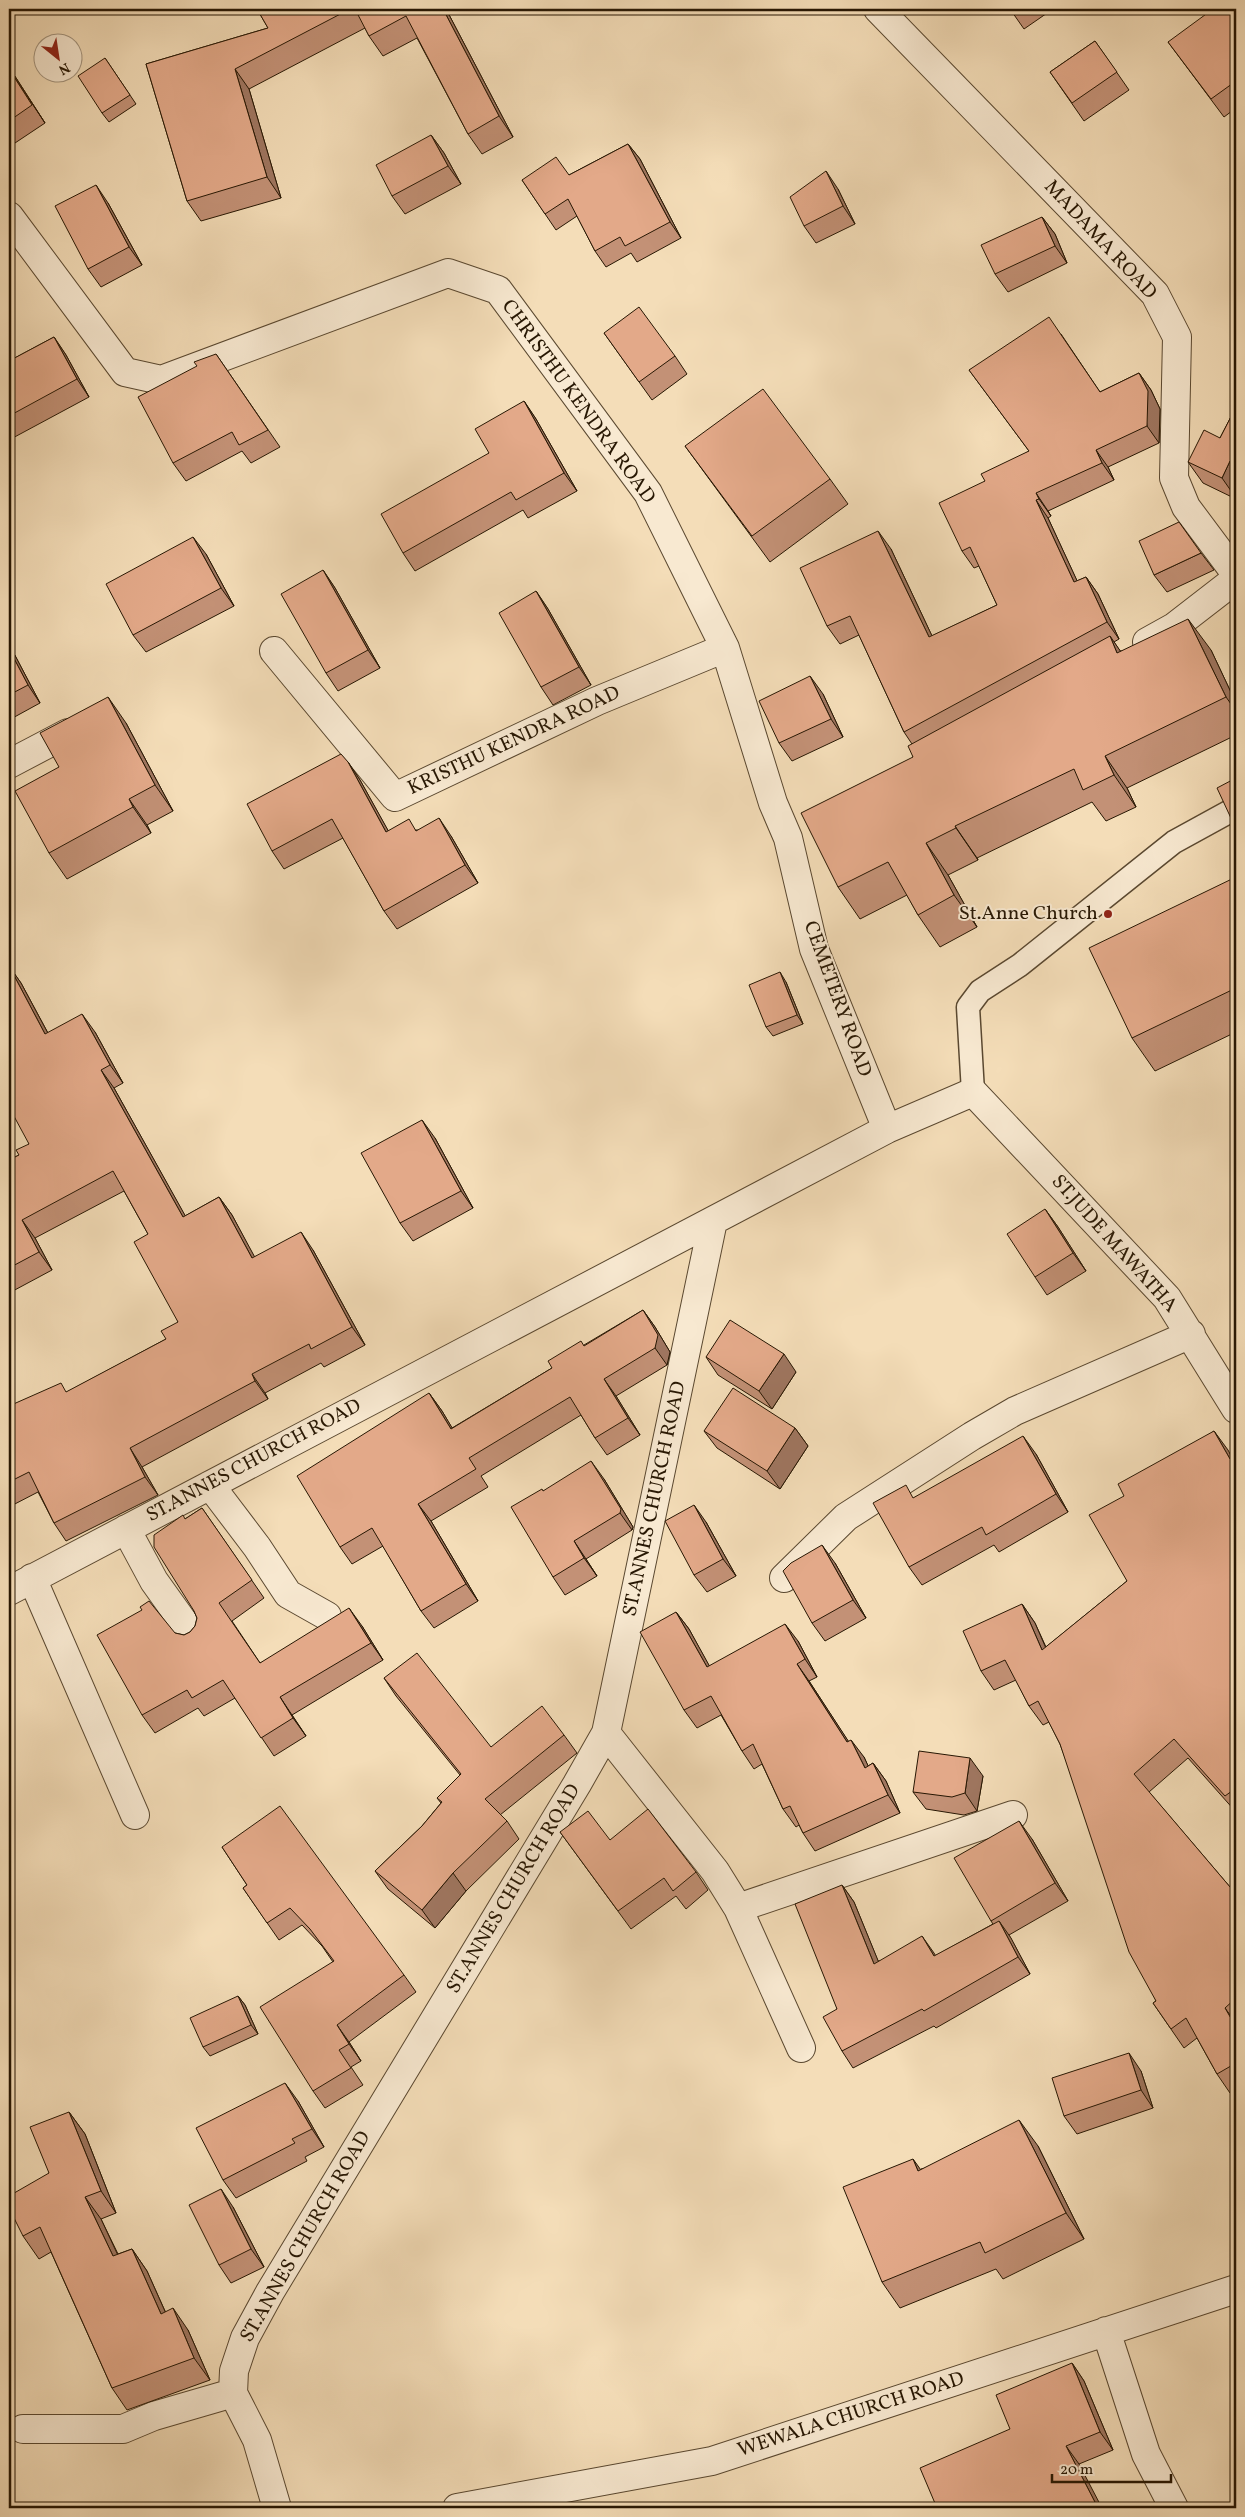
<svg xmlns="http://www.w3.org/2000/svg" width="1245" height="2517" font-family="Vollkorn,serif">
  <rect width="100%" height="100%" fill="#f4ddb8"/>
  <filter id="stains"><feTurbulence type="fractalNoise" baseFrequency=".004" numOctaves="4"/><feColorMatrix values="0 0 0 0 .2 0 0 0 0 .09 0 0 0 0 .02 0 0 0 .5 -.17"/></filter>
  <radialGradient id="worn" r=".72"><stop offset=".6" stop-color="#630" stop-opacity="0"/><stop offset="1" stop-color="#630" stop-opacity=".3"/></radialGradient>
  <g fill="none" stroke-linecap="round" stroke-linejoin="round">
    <defs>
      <path id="lane" d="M973 1092 968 1007 980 991 1020 965 1174 842 1236 808"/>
      <path id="street" d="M878 9 1155 294 1177 337 1174 478 1186 507 1236 574
        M9 216 125 372 161 380 448 273 498 290 648 493 725 648 773 803 788 838 814 949 887 1129
        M1147 642 1174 627 1236 579
        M274 651 395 797 597 701 725 648
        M9 764 68 733
        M210 1485 257 1547 288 1594 327 1616
        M126 1529 154 1581 194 1637
        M32 1578 135 1815
        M784 1578 846 1517 972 1436 1015 1411 1191 1334
        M9 1591 887 1129 973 1092 1167 1298 1236 1409
        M606 1733 715 1871 738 1908 801 2048
        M738 1908 1013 1815
        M1106 2331 1146 2454 1174 2508
        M23 2429H123L154 2416 233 2393
        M277 2508 257 2440 233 2393 234 2371 245 2338 270 2292 577 1784 606 1733 713 1221
        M457 2508 712 2461 1236 2289"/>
    </defs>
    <use href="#lane" stroke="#5a4830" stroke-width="25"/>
    <use href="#street" stroke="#5a4830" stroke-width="30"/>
    <use href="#lane" stroke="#f8e9d1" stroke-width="22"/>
    <use href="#street" stroke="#f8e9d1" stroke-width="28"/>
  </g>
  <path fill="#c39176" stroke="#271703" d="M257 9H446L513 137 482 154 468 134 417 38 383 56 369 36 365 28 249 89 281 198 201 221 187 201 146 64 268 28Z
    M718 9H727L721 12Z
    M1010 9H1053L1024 29Z
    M1236 23V108L1224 117 1168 42Z
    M1095 41 1129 90 1084 121 1050 72Z
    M105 58 136 104 109 122 102 113Z
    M9 67 45 123 9 147Z
    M431 135 444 153 461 184 405 214 392 196Z
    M628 144 640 159 681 238 637 262 631 253 606 267 595 251 577 216 556 230 522 180 569 175Z
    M838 189 855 224 816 243 804 226Z
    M108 203 142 265 101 287 88 269Z
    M1042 217 1055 234 1067 263 1008 292 995 274Z
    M604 333 675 356 687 374 652 400Z
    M1061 334 1100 392 1139 373 1151 390 1160 409 1159 443 1108 467 1114 480 1048 511 1051 516 1048 518 1077 581 1086 577 1098 594 1119 639 1114 642 1120 651 1211 650 1236 703V735L1127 788 1136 807 1106 821 1092 802 977 858 978 860 948 875 977 927 940 947 918 915 907 895 860 919 838 887 913 757 912 744 904 732 859 635 840 644 827 626 891 549 932 636 997 605 979 566 974 568 962 551 985 481 1029 451 969 370Z
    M54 337 66 355 89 397 9 440V361Z
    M216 354 280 447 251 463 242 451 186 481 173 463Z
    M524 401 536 419 577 491 528 518 523 510 415 571 403 553 489 453Z
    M1236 407V499L1203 483 1188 462 1220 438Z
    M685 446 830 479 848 504 770 562Z
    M1201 553 1214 570 1167 592 1154 575Z
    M206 554 234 606 146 652 133 635Z
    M323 570 335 588 380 668 338 691 326 673Z
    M536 591 548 609 591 685 553 705 541 687Z
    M9 644 40 703 9 720Z
    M823 694 843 737 792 761 779 743Z
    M126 723 173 811 147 825 151 833 67 879 49 853 59 767Z
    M348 762 360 780 388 831 417 830 451 836 478 883 397 929 384 911 343 838 284 869 272 851Z
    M1236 877V1032L1155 1071 1132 1038Z
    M9 966 21 983 48 1033 95 1032 123 1083 114 1088 185 1216 219 1197 232 1215 254 1257 313 1250 365 1345 324 1367 321 1363 265 1393 268 1399 142 1467 158 1495 66 1541 54 1523 38 1492 9 1507V1406L67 1392 166 1339 178 1322 148 1234 124 1191 35 1238 52 1270 11 1292 9 1290V1160L19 1155 29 1144Z
    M786 982 803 1024 773 1036 766 1027Z
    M435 1138 473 1208 413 1241 400 1223Z
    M1045 1209 1058 1227 1086 1271 1047 1295 1035 1277Z
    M643 1310 655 1327 670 1352 667 1365 616 1396 640 1435 607 1455 595 1438 581 1415 481 1476 488 1487 431 1521 478 1601 434 1628 421 1611 383 1546 352 1564 340 1547 429 1393 442 1411 452 1428 552 1368 584 1345Z
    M706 1357 796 1372 772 1409 718 1375Z
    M795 1428 808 1446 780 1489 717 1448 704 1431Z
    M1214 1431 1232 1458 1236 1455V1812L1188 1758 1149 1792 1236 1894V2089L1230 2093 1217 2074 1197 2038 1184 2048 1153 2003 1156 2001 1060 1744 1049 1722 1043 1725 1029 1706 1016 1680 994 1690 981 1671 1022 1604 1035 1623 1046 1647 1127 1581 1124 1496Z
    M1036 1454 1068 1512 999 1552 994 1545 922 1585 909 1567 915 1497Z
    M604 1479 633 1527 632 1530 586 1559 597 1576 565 1595 553 1577 543 1491Z
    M202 1508 264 1598 232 1621 260 1663 362 1626 383 1660 292 1715 306 1736 274 1756 235 1698 204 1716 198 1708 155 1733 142 1715 175 1633 184 1635 190 1632 195 1626 197 1618 194 1611 185 1519Z
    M706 1522 736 1576 707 1592 694 1575Z
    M835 1563 866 1618 825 1641 812 1623Z
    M676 1612 689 1629 709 1666 798 1641 817 1677 809 1681 848 1741 864 1757 868 1766 873 1763 886 1781 900 1813 815 1851 803 1833 799 1825 796 1827 783 1809 762 1764 754 1769 742 1751 721 1715 697 1728 684 1710Z
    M384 1678 491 1747 564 1735 577 1753 500 1815 507 1821 519 1839 466 1891 435 1928 388 1889 375 1871 422 1826 441 1803 437 1798 460 1775 396 1696Z
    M983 1776 977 1811 964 1815 926 1809 913 1792Z
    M560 1832 610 1840 696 1872 708 1890 686 1909 676 1896 631 1929Z
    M1032 1839 1068 1901 1009 1935 1030 1974 936 2028 934 2026 853 2068 842 2051 837 2009 842 1885 854 1902 878 1961 935 1956 993 1924 991 1921Z
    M222 1847 404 1975 416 1992 349 2042 361 2061 351 2067 363 2085 325 2108 313 2091 333 1962 322 1946 302 1925 279 1940 243 1888 247 1885Z
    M238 1996 245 2005 258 2034 210 2056 203 2047Z
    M1141 2071 1153 2108 1077 2134 1064 2116Z
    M298 2101 324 2147 305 2157 307 2161 236 2198 223 2180Z
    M69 2112 85 2134 116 2213 101 2219 118 2254 132 2249 147 2271 165 2311 188 2330 210 2380 127 2410 112 2388 51 2252 39 2259 23 2236 49 2173Z
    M1038 2146 1084 2239 1003 2279 996 2269 900 2308 882 2282 921 2169Z
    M233 2207 264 2267 231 2283 219 2265Z
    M1072 2363 1084 2381 1113 2450 1079 2464 1010 2429Z"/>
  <path fill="#9f7660" stroke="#271703" d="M443 9H446L513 137 499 116Z
    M9 67 45 123 9 69Z
    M235 69 249 89 281 198 267 177Z
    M431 135 444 153 461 184 448 166Z
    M628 144 640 159 681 238 670 222Z
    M826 171 838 189 855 224 843 206Z
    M96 185 108 203 142 265 129 247Z
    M1042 217 1055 234 1067 263 1055 246Z
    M54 337 66 355 89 397 77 379Z
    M1139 373 1151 390 1160 409 1159 443 1147 426Z
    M524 401 536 419 577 491 564 473Z
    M1096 450 1108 467 1114 480 1102 463Z
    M1230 461 1236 470V498L1222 478Z
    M1036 493 1048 511 1051 516 1039 499Z
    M1036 500 1048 518 1086 600 1074 582Z
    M878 531 891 549 941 655 929 637Z
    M193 537 206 554 234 606 221 588Z
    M323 570 335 588 380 668 368 650Z
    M1086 577 1098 594 1119 639 1107 622Z
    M536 591 548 609 591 685 579 667Z
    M1188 619 1211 650 1236 703V711L1226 697Z
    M1110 636 1132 668 1117 653Z
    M9 644 40 703 28 685 9 649Z
    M810 676 823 694 843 737 831 719Z
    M108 697 126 723 173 811 155 785Z
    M1105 756 1127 788 1136 807 1114 775Z
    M348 762 360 780 399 850 386 832Z
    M129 799 147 825 151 833 133 807Z
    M439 818 451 836 478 883 465 865Z
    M955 826 977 858 978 860 956 828Z
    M926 843 948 875 977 927 954 895Z
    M9 966 21 983 58 1052 45 1034Z
    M780 972 786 982 803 1024 797 1015Z
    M82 1014 95 1032 123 1083 110 1065Z
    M101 1070 114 1088 196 1235 183 1217Z
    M422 1120 435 1138 473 1208 461 1191Z
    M219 1197 232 1215 265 1276 252 1258Z
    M1045 1209 1058 1227 1086 1271 1073 1253Z
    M22 1220 35 1238 52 1270 39 1252Z
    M301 1232 313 1250 365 1345 352 1327Z
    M643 1310 655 1327 670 1352 667 1365 655 1348Z
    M784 1354 796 1372 772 1409 759 1391Z
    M252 1374 265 1393 268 1399 255 1381Z
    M604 1379 616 1396 640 1435 628 1418Z
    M429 1393 442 1411 463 1446 451 1429Z
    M795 1428 808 1446 780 1489 767 1471Z
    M1214 1431 1228 1450 1236 1465 1230 1459Z
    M1023 1436 1036 1454 1068 1512 1056 1494Z
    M130 1448 142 1467 158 1495 145 1477Z
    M591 1461 604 1479 633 1527 632 1530 620 1513Z
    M418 1504 431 1521 478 1601 466 1584Z
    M694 1505 706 1522 736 1576 723 1559Z
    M574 1541 586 1559 597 1576 584 1558Z
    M822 1545 835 1563 866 1618 853 1600Z
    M1022 1604 1035 1623 1055 1669 1042 1650Z
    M349 1608 362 1626 383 1660 371 1643Z
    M676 1612 689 1629 720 1685 707 1667Z
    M785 1624 798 1641 817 1677 805 1659Z
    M797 1664 809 1681 860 1759 847 1742Z
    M280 1697 306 1736 293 1718Z
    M851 1740 864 1757 877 1785 865 1768Z
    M970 1758 983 1776 977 1811 965 1793Z
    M873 1763 886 1781 900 1813 888 1795Z
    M1019 1821 1032 1839 1068 1901 1055 1883Z
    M453 1873 466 1891 435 1928 422 1910Z
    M842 1885 854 1902 886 1980 874 1964Z
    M999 1921 1011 1938 1030 1974 1018 1957Z
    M922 1936 934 1953 946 1973 934 1956Z
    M238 1996 245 2005 258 2034 251 2025Z
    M1225 2008 1236 2023V2027Z
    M337 2025 349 2042 361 2061 349 2044Z
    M1129 2053 1141 2071 1153 2108 1141 2090Z
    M285 2083 298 2101 324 2147 312 2129Z
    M69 2112 85 2134 116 2213 101 2191Z
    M1019 2120 1038 2146 1084 2239 1066 2213Z
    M913 2159 931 2184 918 2171Z
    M221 2189 233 2207 264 2267 251 2249Z
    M85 2197 101 2219 129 2279 113 2256Z
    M132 2249 147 2271 176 2336 161 2314Z
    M173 2308 188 2330 210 2380 194 2358Z
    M1072 2363 1084 2381 1113 2450 1100 2432Z
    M1066 2446 1079 2464 1102 2508H1098Z"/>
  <path fill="#e3a989" stroke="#271703" d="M257 9H350L235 69 267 177 187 201 146 64 268 28Z
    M355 9H443L499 116 468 134 406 16 369 36Z
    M1010 9H1017L1013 12Z
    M1213 9H1226L1236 23V81L1211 99 1168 42Z
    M1095 41 1117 72 1072 103 1050 72Z
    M105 58 130 95 102 113 78 76Z
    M9 69 32 105 9 121Z
    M431 135 448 166 392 196 376 165Z
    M628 144 670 222 625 246 620 237 595 251 568 199 545 214 522 180 556 157 569 175Z
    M826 171 843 206 804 226 790 197Z
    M1236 175V181L1233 179Z
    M96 185 129 247 88 269 55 206Z
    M1042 217 1055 246 995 274 981 245Z
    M639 307 675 356 639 382 604 333Z
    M1049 317 1100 392 1139 373 1148 391 1147 426 1096 450 1102 463 1036 493 1039 499 1036 500 1074 582 1086 577 1107 622 904 732 850 616 827 626 800 568 878 531 929 637 997 605 970 547 962 551 939 503 985 481 981 474 1029 451 969 370Z
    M54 337 77 379 9 416V361Z
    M216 354 268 430 239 445 232 432 173 463 138 397 197 366 194 362Z
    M763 389 830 479 752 536 685 446Z
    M524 401 564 473 516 500 511 492 403 553 381 514 489 453 475 429Z
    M1236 407V464L1230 461 1222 478 1188 462 1204 430 1220 438Z
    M1179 522 1201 553 1154 575 1139 541Z
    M193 537 221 588 133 635 106 584Z
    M323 570 368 650 326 673 281 594Z
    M536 591 579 667 541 687 499 613Z
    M1188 619 1226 697 1105 756 1114 775 1083 790 1074 769 955 826 956 828 926 843 954 895 918 915 888 862 838 887 801 813 913 757 908 746 1110 636 1117 653Z
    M9 649 28 685 9 695Z
    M810 676 831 719 779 743 759 701Z
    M108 697 155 785 129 799 133 807 49 853 15 791 59 767 40 733Z
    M341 754 348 762 386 832 409 819 416 831 439 818 465 865 384 911 332 819 272 851 247 804Z
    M1236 778V829L1217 788Z
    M1236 877V988L1132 1038 1089 948Z
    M9 966 45 1034 82 1014 110 1065 101 1070 183 1217 219 1197 252 1258 301 1232 352 1327 311 1349 309 1344 252 1374 255 1381 130 1448 145 1477 54 1523 29 1472 9 1482V1406L61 1383 66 1392 166 1339 161 1331 178 1322 134 1242 148 1234 113 1171 22 1220 39 1252 9 1268V1160L19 1155 16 1150 29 1144 9 1107Z
    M780 972 797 1015 766 1027 749 985Z
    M422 1120 461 1191 400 1223 361 1153Z
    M1045 1209 1073 1253 1035 1277 1007 1234Z
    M643 1310 658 1335 655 1348 604 1379 628 1418 595 1438 570 1397 469 1458 476 1469 418 1504 466 1584 421 1611 372 1528 340 1547 297 1476 429 1393 451 1429 552 1368 548 1361 581 1341 584 1346Z
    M730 1320 784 1354 759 1391 706 1357Z
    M733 1388 795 1428 767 1471 704 1431Z
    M1214 1431 1230 1459 1236 1455V1788L1225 1796 1174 1739 1134 1774 1236 1894V1998L1225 2008 1236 2027V2063L1217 2074 1186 2018 1171 2029 1153 2003 1156 2001 1129 1952 1060 1744 1038 1701 1029 1706 1005 1660 981 1671 963 1631 1022 1604 1042 1650 1127 1581 1089 1515 1124 1496 1118 1484Z
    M1023 1436 1056 1494 986 1535 982 1527 909 1567 873 1503 906 1485 913 1498Z
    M591 1461 621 1509 620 1513 574 1541 584 1558 553 1577 511 1507 542 1489 543 1491Z
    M694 1505 723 1559 694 1575 665 1521Z
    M202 1508 252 1580 219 1603 260 1663 349 1608 371 1643 280 1697 293 1718 261 1738 223 1680 192 1698 187 1690 142 1715 97 1635 142 1610 140 1607 149 1601 175 1633 184 1635 190 1632 195 1626 197 1618 194 1611 154 1547V1535L183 1515 185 1519Z
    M822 1545 853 1600 812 1623 783 1571 791 1563Z
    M676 1612 707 1667 785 1624 805 1659 797 1664 847 1742 851 1740 865 1768 873 1763 888 1795 803 1833 790 1806 783 1809 753 1744 742 1751 711 1696 684 1710 640 1632Z
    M417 1653 491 1747 542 1706 564 1735 485 1799 507 1821 453 1873 422 1910 375 1871 422 1826 442 1802 437 1798 461 1774 384 1678Z
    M919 1751 970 1758 965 1793 952 1797 913 1792Z
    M280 1806 404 1975 337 2025 349 2044 339 2050 351 2068 313 2091 260 2007 334 1961 310 1929 290 1908 267 1923 243 1888 247 1885 222 1847Z
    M648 1809 696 1872 673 1891 664 1878 618 1911 560 1832 588 1811 610 1840Z
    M1019 1821 1055 1883 991 1921 954 1858Z
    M842 1885 874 1964 922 1936 934 1956 999 1921 1018 1957 924 2011 922 2009 842 2051 823 2017 837 2009 795 1904Z
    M238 1996 251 2025 203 2047 190 2018Z
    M1129 2053 1141 2090 1064 2116 1052 2078Z
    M285 2083 312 2129 292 2139 295 2143 223 2180 196 2128Z
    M69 2112 101 2191 85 2197 113 2256 132 2249 161 2314 173 2308 194 2358 112 2388 40 2227 23 2236 9 2208V2196L49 2173 30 2127Z
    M1019 2120 1066 2213 985 2253 980 2242 882 2282 843 2187 913 2159 918 2171Z
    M221 2189 251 2249 219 2265 189 2205Z
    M1072 2363 1100 2432 1066 2446 1098 2508H937L920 2468 1010 2429 996 2395Z
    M863 2504 866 2508H856Z"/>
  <circle fill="#8f2418" stroke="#f8e9d1" stroke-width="2" cx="1108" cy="914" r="5"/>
  <g text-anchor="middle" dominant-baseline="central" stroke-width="4" stroke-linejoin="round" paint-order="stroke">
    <g font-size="20" fill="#271703" stroke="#f8e9d1">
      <text transform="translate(1100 240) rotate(47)">MADAMA ROAD</text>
      <text transform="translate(578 402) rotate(54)">CHRISTHU KENDRA ROAD</text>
      <text transform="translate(514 741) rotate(-25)">KRISTHU KENDRA ROAD</text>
      <text transform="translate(837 999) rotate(70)">CEMETERY ROAD</text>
      <text transform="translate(1114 1244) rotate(48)">ST.JUDE MAWATHA</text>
      <text transform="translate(254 1461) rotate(-28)">ST.ANNES CHURCH ROAD</text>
      <text transform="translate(655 1499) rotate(-78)">ST.ANNES CHURCH ROAD</text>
      <text transform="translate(514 1889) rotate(-59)">ST.ANNES CHURCH ROAD</text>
      <text transform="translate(306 2237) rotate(-60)">ST.ANNES CHURCH ROAD</text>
      <text transform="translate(851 2415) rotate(-18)">WEWALA CHURCH ROAD</text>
    </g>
    <g font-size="20" fill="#271703" stroke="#f8e9d1" text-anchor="end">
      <text x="1098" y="914">St.Anne Church</text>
    </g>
  </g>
  <rect width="1245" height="2517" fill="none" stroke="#f4ddb8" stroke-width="30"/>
  <rect x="10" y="10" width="1225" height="2497" fill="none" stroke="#271703" stroke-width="2.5"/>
  <rect x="15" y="15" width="1215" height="2487" fill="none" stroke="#271703"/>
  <g transform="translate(58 58) rotate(150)"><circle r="24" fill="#f8e9d1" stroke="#a4957f"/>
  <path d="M0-4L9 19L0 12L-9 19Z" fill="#8f2418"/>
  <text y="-8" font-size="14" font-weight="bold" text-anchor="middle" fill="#271703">N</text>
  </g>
  <path d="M1052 2474v8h119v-8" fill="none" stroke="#271703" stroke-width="2.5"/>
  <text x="1060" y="2474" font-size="15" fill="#271703" stroke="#f8e9d1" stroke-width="4" paint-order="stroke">20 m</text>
  <rect width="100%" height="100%" filter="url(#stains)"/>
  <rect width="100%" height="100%" fill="url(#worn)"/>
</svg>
